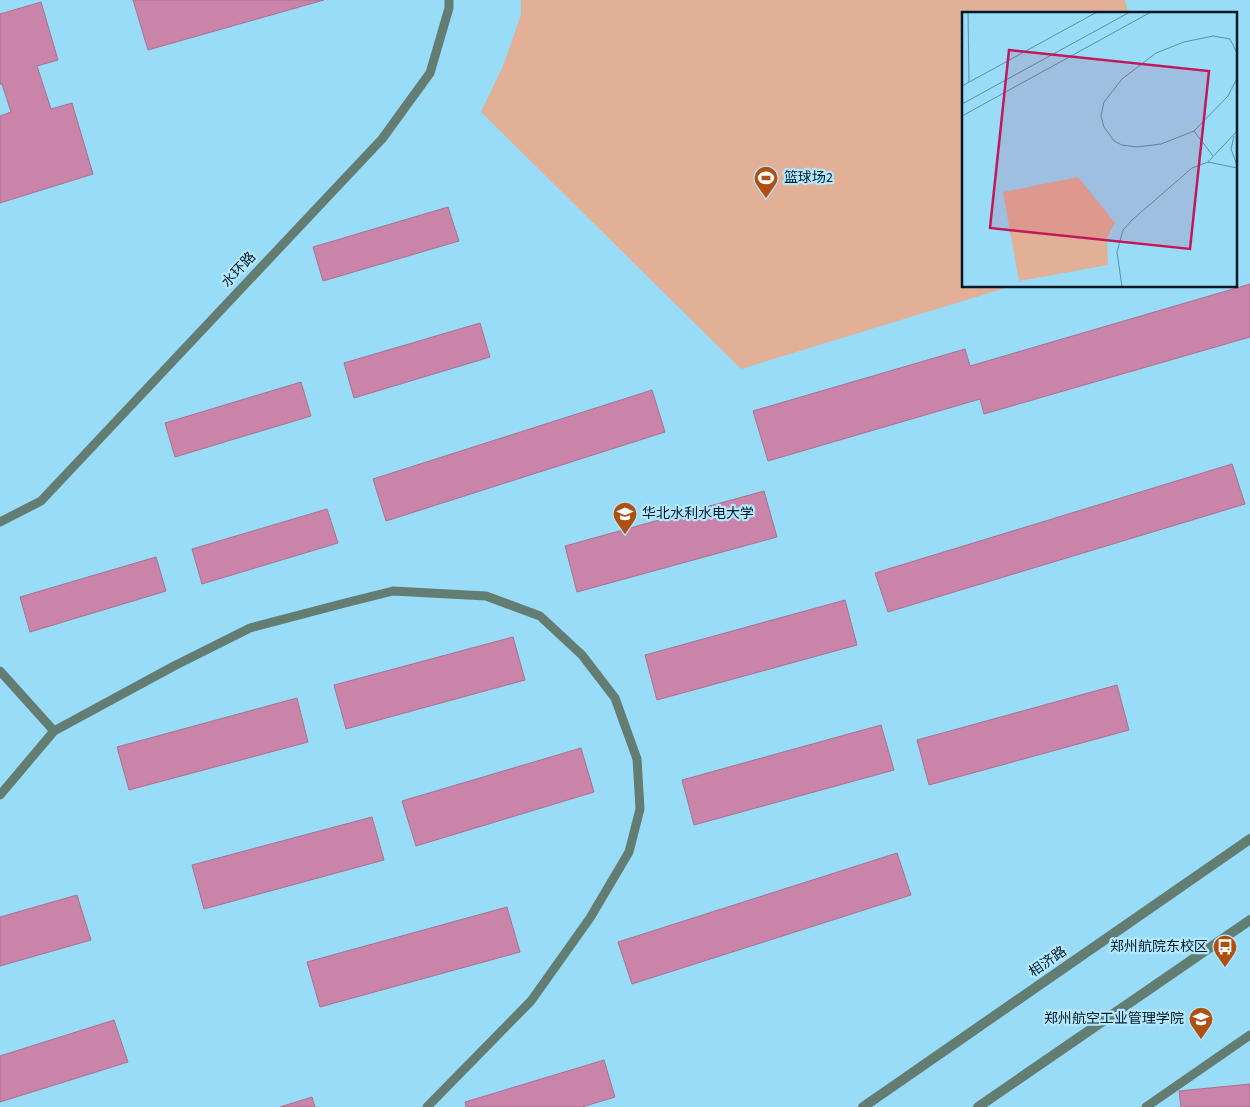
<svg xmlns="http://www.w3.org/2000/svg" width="1250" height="1107" font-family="'Source Sans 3','Noto Sans SC',sans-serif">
  <rect width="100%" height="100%" fill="#99dcf8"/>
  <path fill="#e2af97" d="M521 0H1125L1129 14H964V286H1012L741 369 481 112 503 66 521 15Z"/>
  <path fill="#ca83a9" stroke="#a8738f" d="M133 0H324L148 50Z
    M41 2 58 60 37 66 51 109 72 103 93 174 0 203V116L11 112 2 84H0V14Z
    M448 207 459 241 323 281 313 247Z
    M1250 284V337L984 414 980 399 768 461 753 411 965 349 970 366Z
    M480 323 490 357 354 398 344 363Z
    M301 382 311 416 175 457 165 423Z
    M652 390 665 432 386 521 373 479Z
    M1232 464 1245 504 888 612 875 573Z
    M764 491 777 537 577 592 565 546Z
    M327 509 338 543 202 584 192 549Z
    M156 557 166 591 30 632 20 597Z
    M845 600 857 645 657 700 645 655Z
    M513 637 525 680 346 729 334 685Z
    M1117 685 1129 730 929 785 917 740Z
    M297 698 308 742 129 790 117 747Z
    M881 725 894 770 694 825 682 780Z
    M581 748 594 792 416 846 402 801Z
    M372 817 384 860 204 909 192 865Z
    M897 853 911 895 632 984 618 942Z
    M77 895 91 940 0 966V917Z
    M507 907 520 952 320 1007 307 962Z
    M114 1020 128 1062 0 1102V1056Z
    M604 1060 615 1097 582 1107H466L465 1102Z
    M1250 1084V1107H1181L1179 1091Z
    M312 1097 315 1107H280Z"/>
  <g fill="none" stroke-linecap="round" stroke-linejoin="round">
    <path stroke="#637d72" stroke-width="9" d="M0 522 41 501 382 139 430 73 449 8V0
      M0 671 54 731
      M0 795 54 731 174 666 250 628 345 603 393 591 486 596 540 616 582 655 615 698 637 759 640 809 629 852 590 918 531 1001 427 1107
      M1146 1107 1250 1035"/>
    <path stroke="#637d72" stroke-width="10" d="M863 1107 1250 839
      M978 1107 1250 920"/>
  </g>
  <defs>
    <symbol id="stadium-pin" viewBox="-11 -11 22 30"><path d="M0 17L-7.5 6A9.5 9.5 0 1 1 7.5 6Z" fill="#b04f10" stroke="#b3e7fe"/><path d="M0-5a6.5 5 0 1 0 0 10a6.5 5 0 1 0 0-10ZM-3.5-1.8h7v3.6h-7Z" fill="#fff"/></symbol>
    <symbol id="university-pin" viewBox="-11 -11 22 30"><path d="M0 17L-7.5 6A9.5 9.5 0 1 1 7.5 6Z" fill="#b04f10" stroke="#b3e7fe"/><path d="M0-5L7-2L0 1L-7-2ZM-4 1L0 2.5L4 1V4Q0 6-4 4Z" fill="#fff"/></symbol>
    <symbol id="bus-pin" viewBox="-11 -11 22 30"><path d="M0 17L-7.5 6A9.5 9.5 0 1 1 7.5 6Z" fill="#b04f10" stroke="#b3e7fe"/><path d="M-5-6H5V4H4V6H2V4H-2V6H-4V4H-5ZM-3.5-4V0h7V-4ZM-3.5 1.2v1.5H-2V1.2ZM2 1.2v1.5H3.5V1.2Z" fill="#fff"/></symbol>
  </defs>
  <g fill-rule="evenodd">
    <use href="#stadium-pin" x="752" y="164" width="28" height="38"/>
    <use href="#university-pin" x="611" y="500" width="28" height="38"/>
    <use href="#bus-pin" x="1211" y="933" width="28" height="38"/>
    <use href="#university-pin" x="1187" y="1005" width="28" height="38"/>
  </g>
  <g text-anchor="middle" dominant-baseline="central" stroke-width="4.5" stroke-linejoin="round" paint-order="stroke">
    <g font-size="14" fill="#011b26" stroke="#b3e7fe" text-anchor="start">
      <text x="784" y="178">篮球场2</text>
      <text x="642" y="514">华北水利水电大学</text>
      <text x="1208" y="947" text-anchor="end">郑州航院东校区</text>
      <text x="1184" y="1019" text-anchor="end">郑州航空工业管理学院</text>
    </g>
    <g font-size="14" fill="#011b26" stroke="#b3e7fe">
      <text transform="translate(239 270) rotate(-47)">水环路</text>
      <text transform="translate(1048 962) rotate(-35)">相济路</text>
    </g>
  </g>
  <g transform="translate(962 12)">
    <rect width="275" height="275" fill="#99dcf8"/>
    <path d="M116 165 153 211 145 226 146 253 57 269 41 180Z" fill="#e2af97"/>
    <path fill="none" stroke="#5c8fa4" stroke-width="1" d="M6 0 7 70M275 41 268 27 251 24 222 30 194 41 160 67 142 90 139 104 142 115 152 129 160 133 175 135 199 132 232 119 266 84 275 66M0 74 135 0M0 92 168 0M0 104 189 0M232 119 251 144M272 124 269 137 275 153M246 150 275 119M160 275 155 240 161 218 170 208 230 156 246 150 275 156"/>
    <path fill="#c2185b" fill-opacity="0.15" stroke="#c2185b" stroke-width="2.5" d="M47 38 247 59 228 237 28 216Z"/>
    <rect width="275" height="275" fill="none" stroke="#011b26" stroke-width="2.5"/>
  </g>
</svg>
